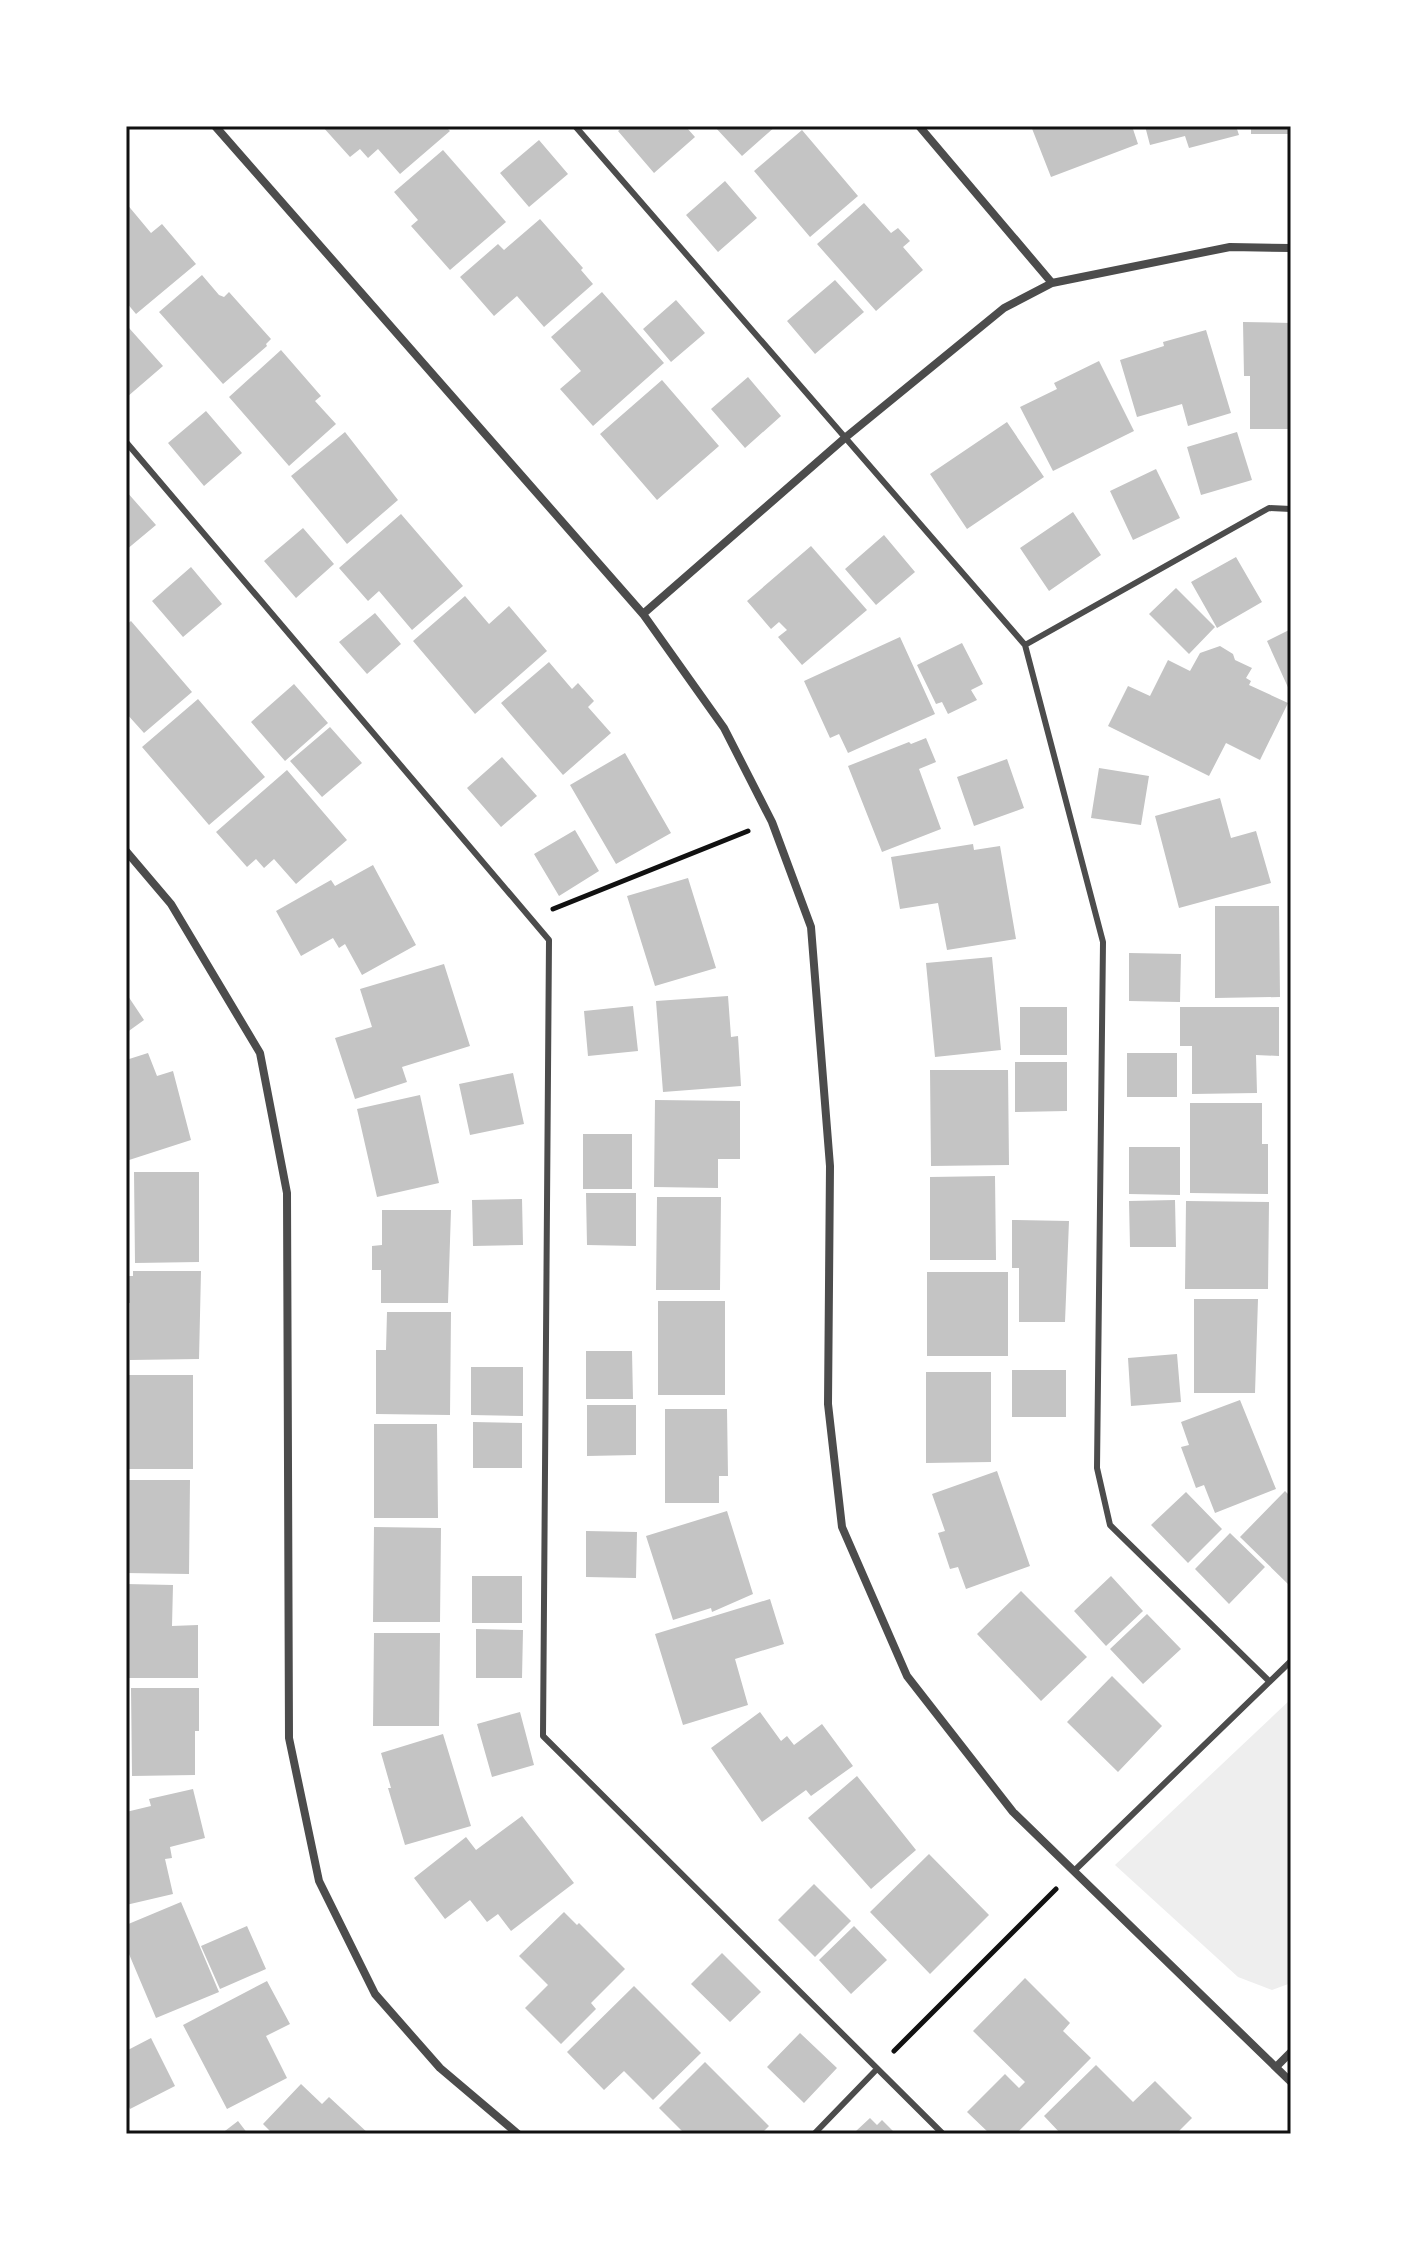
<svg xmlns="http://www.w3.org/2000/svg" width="1417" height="2260" font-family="'PT Sans Narrow',sans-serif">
  <rect width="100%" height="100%" fill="#fff"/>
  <path fill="#eee" d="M1291 1699V1983L1272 1990 1238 1977 1115 1865Z"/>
  <path fill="#c4c4c4" d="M322 126H445L450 131 400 174 378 149 368 158 360 149 350 157Z
    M624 126H689L687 128 695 137 654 173 618 131Z
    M714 126H776L742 156Z
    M1031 126H1132L1138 144 1051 177Z
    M1145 126H1236L1239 135 1189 148 1185 136 1150 145Z
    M1251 126H1291V134H1251Z
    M802 130 858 196 810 237 754 171Z
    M539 140 568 174 529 207 500 173Z
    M443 150 506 222 450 270 411 226 418 220 394 192Z
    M725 181 757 218 718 252 686 215Z
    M126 203 151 233 162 224 196 264 136 314 126 302Z
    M864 203 891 233 898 228 910 241 903 247 923 270 876 311 817 244Z
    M540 219 583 268 581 270 593 284 544 327 517 296 494 316 460 277 498 244 504 250Z
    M202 275 219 295 224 297 229 292 271 339 266 344 267 346 223 384 159 312Z
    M835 280 864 312 815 354 787 321Z
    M602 292 664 363 593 426 560 389 581 371 551 337Z
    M676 300 705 333 671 362 643 329Z
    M1243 322 1291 323V429H1250V376H1244Z
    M129 328 163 366 127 397 126 331Z
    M1206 330 1231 413 1188 426 1182 404 1137 417 1120 360 1164 346 1163 342Z
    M281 350 321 396 315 401 336 424 289 466 229 397Z
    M1099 361 1134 431 1053 471 1020 407 1057 389 1054 383Z
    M748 377 781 416 745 448 711 409Z
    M662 380 719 446 657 500 600 434Z
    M206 411 242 453 204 486 168 443Z
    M1007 422 1044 477 967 529 930 474Z
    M345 432 398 500 347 544 291 476Z
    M1237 432 1252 480 1201 495 1187 447Z
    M1156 469 1180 518 1133 540 1110 491Z
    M126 491 156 525 126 550Z
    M1073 512 1101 555 1049 591 1020 548Z
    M401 514 463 586 412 630 379 591 368 601 339 568Z
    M303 528 334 564 296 598 264 561Z
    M884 535 915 572 876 605 845 569Z
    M811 546 867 610 802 665 778 637 787 630 779 622 771 629 747 601Z
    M1236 557 1262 602 1217 628 1191 582Z
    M191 567 222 604 183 637 152 601Z
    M1176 588 1215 627 1189 654 1149 614Z
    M465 596 489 624 509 606 547 651 475 714 413 641Z
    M375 613 401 644 367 674 339 642Z
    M131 621 192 692 144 733 126 713V625Z
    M1291 629V694L1267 641Z
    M900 637 935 714 848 753 839 734 830 738 804 681Z
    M962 643 983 684 971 690 977 700 948 714 942 702 936 704 917 665Z
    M1220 646 1233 654 1235 660 1252 668 1246 678 1251 681 1249 685 1288 703 1260 760 1226 743 1209 776 1108 726 1128 686 1150 696 1168 660 1190 671 1200 653Z
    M549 662 572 689 578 683 594 701 588 707 611 733 563 775 501 703Z
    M294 684 328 723 285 761 251 722Z
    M198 699 265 777 209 825 142 747Z
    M330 727 362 763 322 797 290 761Z
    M926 738 936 762 919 769 941 829 882 852 848 766 909 742 911 744Z
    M625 753 671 833 616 864 570 785Z
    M502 757 537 796 501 827 467 788Z
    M1007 759 1024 808 974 826 957 777Z
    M1099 768 1149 776 1141 825 1091 818Z
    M287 770 347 840 296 884 274 859 264 868 256 859 247 867 216 832Z
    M1220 798 1231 838 1256 831 1271 883 1179 908 1155 816Z
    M575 830 599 871 559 896 534 854Z
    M973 844 974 850 1000 846 1016 939 947 950 938 903 900 909 891 857Z
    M373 865 416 945 362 975 345 944 339 948 333 938 301 956 276 911 331 880 335 886Z
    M688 878 716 968 655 986 627 896Z
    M1215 906H1279L1280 997 1215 998Z
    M1129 953 1181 954 1180 1002 1129 1001Z
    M992 957 1001 1050 935 1057 926 963Z
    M444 964 470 1046 402 1067 407 1082 355 1099 335 1038 372 1027 360 989Z
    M126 993 144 1020 126 1033Z
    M728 996 731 1037 738 1036 741 1086 663 1092 656 1001Z
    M633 1006 638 1051 588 1056 584 1011Z
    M1020 1007H1067V1055H1020Z
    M1180 1007H1279V1056L1256 1055 1257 1093 1192 1094V1046H1180Z
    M148 1053 157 1076 173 1071 191 1140 126 1161V1060Z
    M1127 1053H1177V1097H1127Z
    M1015 1062H1067V1111L1015 1112Z
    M930 1070H1008L1009 1165 931 1166Z
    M513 1073 524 1124 470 1135 459 1084Z
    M420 1095 439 1183 377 1197 357 1109Z
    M655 1100 740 1101V1159H718V1188L654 1187Z
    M1190 1103H1262V1144H1268V1194L1190 1193Z
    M583 1134H632V1189H583Z
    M1129 1147H1180V1195L1129 1194Z
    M134 1172H199V1262L135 1263Z
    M995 1176 996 1260H930V1177Z
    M586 1193H636V1246L587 1245Z
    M657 1197H721L720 1290H656Z
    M522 1199 523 1245 473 1246 472 1200Z
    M1175 1200 1176 1247H1130L1129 1201Z
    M1186 1201 1269 1202 1268 1289H1185Z
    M382 1210H451L448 1303H381V1270H372V1246L382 1245Z
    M1012 1220 1069 1221 1065 1322H1019V1268H1012Z
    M133 1271H201L199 1359 130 1360V1303H126V1276H133Z
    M927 1272H1008V1356H927Z
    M1194 1299H1258L1255 1393H1194Z
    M658 1301H725V1395H658Z
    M387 1312H451L450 1415 376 1414V1350H386Z
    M586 1351H632L633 1399H586Z
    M1177 1354 1181 1402 1131 1406 1128 1358Z
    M471 1367H523V1416L471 1415Z
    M1012 1370H1066V1417H1012Z
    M926 1372H991V1462L926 1463Z
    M126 1375H193V1469H126Z
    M1240 1400 1276 1489 1215 1513 1204 1485 1196 1488 1181 1447 1189 1445 1181 1422Z
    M587 1405H636V1455L587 1456Z
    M665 1409H727L728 1476H719V1503H665Z
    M473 1422 522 1423V1468H473Z
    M374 1424H437L438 1518H374Z
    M997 1471 1030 1566 966 1589 958 1567 950 1569 938 1533 945 1531 932 1494Z
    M126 1480H190L189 1574 126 1573Z
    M1285 1491 1291 1497V1587L1240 1537Z
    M1186 1492 1222 1529 1188 1563 1151 1525Z
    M727 1511 753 1594 712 1612 711 1608 673 1620 646 1536Z
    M374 1527 441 1528 440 1622H373Z
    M586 1531 637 1532 636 1578 586 1577Z
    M1230 1533 1265 1567 1229 1604 1195 1569Z
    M472 1576H522V1623H472Z
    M1111 1576 1143 1611 1106 1646 1074 1611Z
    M126 1584 173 1585 172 1626 198 1625V1678H126Z
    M1021 1591 1087 1657 1041 1701 977 1634Z
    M770 1599 784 1644 735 1659 748 1705 683 1725 655 1634Z
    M1147 1614 1181 1649 1143 1684 1110 1649Z
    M476 1629 523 1630 522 1678H476Z
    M374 1633H440L439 1726H373Z
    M1112 1676 1162 1726 1118 1772 1067 1722Z
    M131 1688H199V1731H195V1775L132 1776Z
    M520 1712 534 1765 492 1777 477 1724Z
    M760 1712 781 1741 787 1736 794 1745 822 1724 853 1766 811 1796 806 1790 762 1822 711 1748Z
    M443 1734 471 1826 405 1845 388 1788H391L381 1753Z
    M857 1776 916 1850 871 1889 808 1818Z
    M193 1789 205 1838 170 1847 172 1858 165 1859 173 1894 126 1905V1812L151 1806 149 1799Z
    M522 1816 574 1883 511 1931 498 1914 487 1922 470 1900 445 1919 414 1878 466 1837 476 1850Z
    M929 1854 989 1915 930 1974 870 1912Z
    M814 1884 851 1921 815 1957 778 1920Z
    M181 1902 219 1992 156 2018 126 1947V1925Z
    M564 1912 577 1925 579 1923 625 1969 591 2003 596 2009 561 2044 525 2008 548 1985 519 1956Z
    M247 1926 266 1969 220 1989 201 1946Z
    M854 1926 887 1960 851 1994 819 1960Z
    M722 1953 761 1992 730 2022 691 1984Z
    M1025 1978 1070 2023 1063 2031 1091 2058 1016 2134H990L967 2112 1005 2074 1019 2088 1025 2082 973 2031Z
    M267 1981 290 2024 266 2036 287 2078 227 2109 183 2025Z
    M634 1986 701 2053 653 2100 624 2071 604 2090 567 2052Z
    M800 2033 837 2068 804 2103 767 2067Z
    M151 2038 175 2086 130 2109 126 2101V2051Z
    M705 2062 769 2126 761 2134H685L659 2108Z
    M1096 2065 1133 2102 1155 2081 1192 2118 1176 2134H1061L1044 2116Z
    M301 2084 322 2104 329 2097 369 2134H273L263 2124Z
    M870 2118 877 2125 882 2120 896 2134H859L856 2131Z
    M238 2121 248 2134H221Z"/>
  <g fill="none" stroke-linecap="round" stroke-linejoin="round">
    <path stroke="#111" stroke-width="5" d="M553 909 748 831
      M894 2051 1056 1889"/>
    <path stroke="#4c4c4c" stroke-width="6" d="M575 126 1025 645
      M126 442 549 940 543 1736 943 2134
      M1269 1681 1110 1525 1097 1468 1103 942 1025 645 1269 508 1291 509
      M1074 1871 1291 1661
      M814 2134 877 2069"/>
    <path stroke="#4c4c4c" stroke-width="8" d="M215 126 643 614 724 728 772 822 811 927 830 1166 828 1404 842 1527 907 1676 1013 1812 1291 2082
      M919 126 1052 283
      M643 614 846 437 1004 308 1052 283 1230 247 1291 248
      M126 851 171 904 260 1053 287 1193 289 1738 319 1881 375 1994 440 2068 518 2134
      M1276 2067 1291 2052"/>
  </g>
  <rect width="1417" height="2260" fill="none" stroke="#ffffff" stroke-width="256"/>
  <rect x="128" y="128" width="1161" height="2004" fill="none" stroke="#111" stroke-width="3"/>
</svg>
